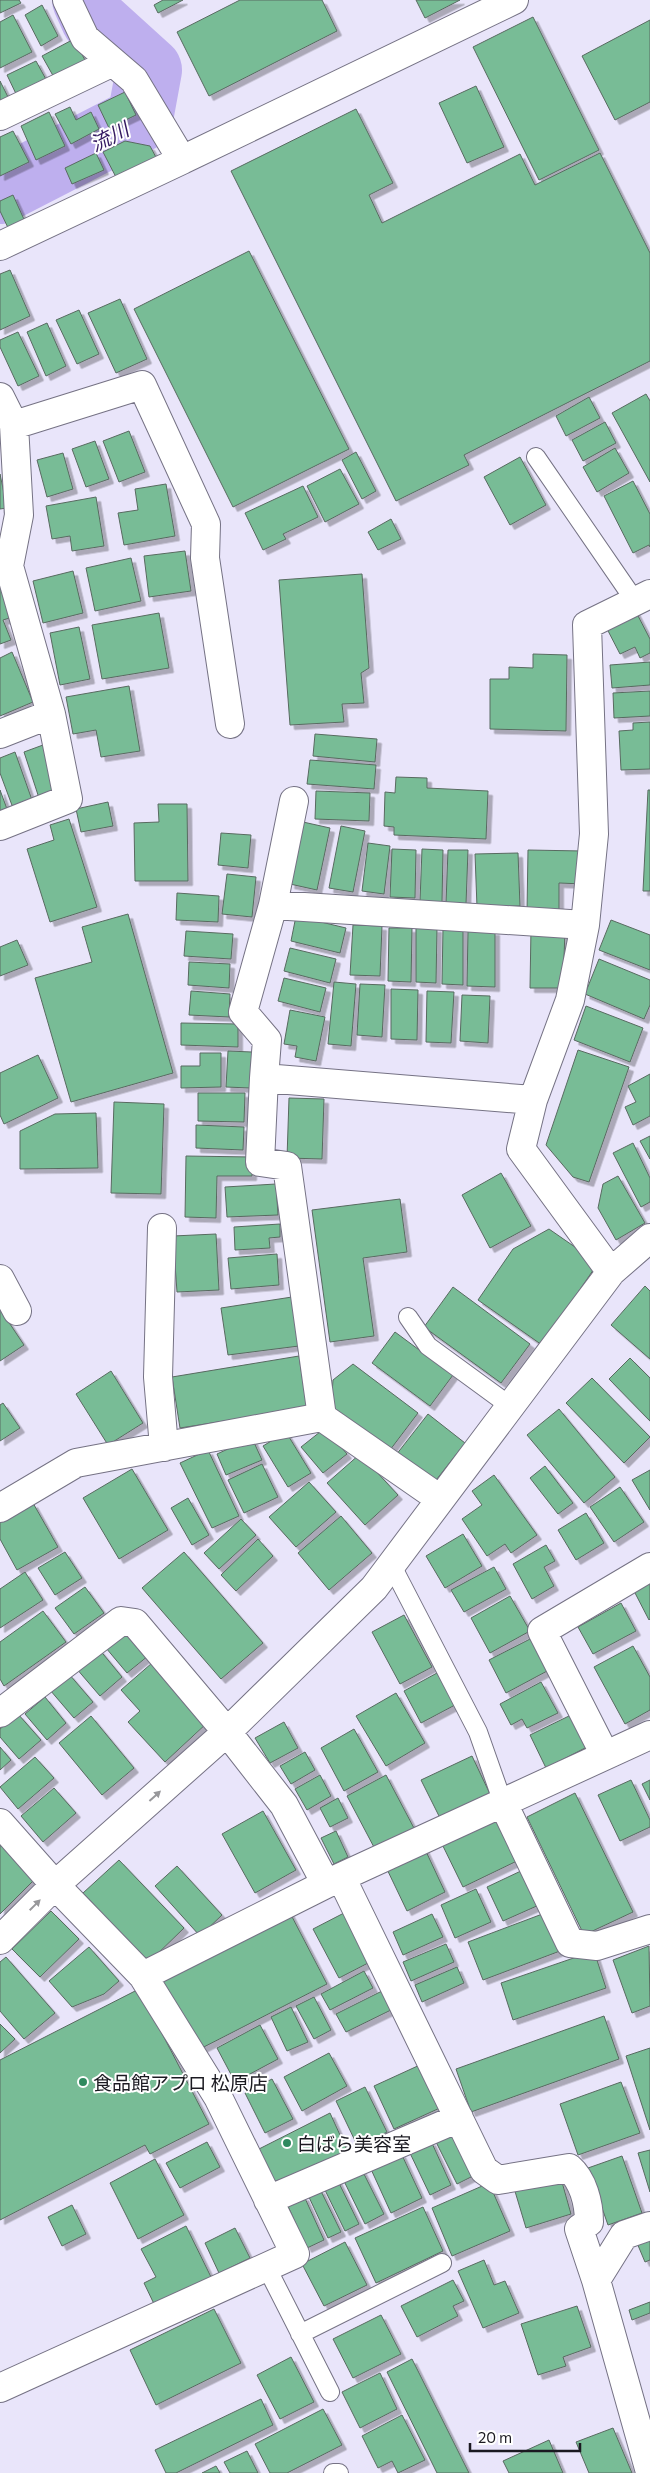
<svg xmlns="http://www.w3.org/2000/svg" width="650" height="2473" font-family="Commissioner,'Noto Sans JP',sans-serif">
  <defs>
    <filter id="shadow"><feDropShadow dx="4.5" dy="4.5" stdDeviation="0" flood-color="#0004"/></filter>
  </defs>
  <rect width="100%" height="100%" fill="#e9e5fa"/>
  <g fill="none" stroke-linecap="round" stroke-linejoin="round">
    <path stroke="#beafee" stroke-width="66" d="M0 191 140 119 149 70 94 20 85 0"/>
  </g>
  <path fill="#78bc96" stroke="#586a60" filter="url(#shadow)" d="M0 0H19L21 3 0 13Z
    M163 0H183L158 13 154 5Z
    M240 0H322L337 31 209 96 177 32Z
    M416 0H460L425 18Z
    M42 5 58 36 41 46 25 15Z
    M13 15 32 52 0 68V22Z
    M533 17 599 150 539 180 473 47Z
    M650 20V102L615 120 582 56Z
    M74 39 87 64 56 81 42 56Z
    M36 61 48 83 18 98 7 75Z
    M0 81 10 101 0 105Z
    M476 86 504 147 467 163 439 103Z
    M125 92 136 115 109 128 98 105Z
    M70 107 76 120 91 112 99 129 71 144 55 114Z
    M356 109 393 183 369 195 382 223 520 154 535 185 600 153 650 253V361L464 455 469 465 396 501 231 171Z
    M49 112 65 146 36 160 21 126Z
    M13 131 29 162 0 176V137Z
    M125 141 150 146 158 161 118 181 103 152Z
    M96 153 104 170 72 184 65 168Z
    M13 195 27 226 11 234 0 211V201Z
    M249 251 349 449 233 507 134 309Z
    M10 270 30 316 0 330V274Z
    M120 299 147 359 116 373 88 313Z
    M79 310 99 354 77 364 56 320Z
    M47 323 66 366 46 376 27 332Z
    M18 332 39 376 18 386 0 347V340Z
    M646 394 650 401V482L612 413Z
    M589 397 600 418 566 436 556 416Z
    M605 422 616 443 583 461 572 440Z
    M129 431 145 472 119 482 103 441Z
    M95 441 109 479 86 487 72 449Z
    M615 448 629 473 597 492 583 467Z
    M356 452 376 491 362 499 342 460Z
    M63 453 73 489 47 497 37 460Z
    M520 457 546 505 510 525 484 477Z
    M340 469 359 504 325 522 307 486Z
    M0 474 7 508 0 509Z
    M633 481 650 514V547L649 545 633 553 604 496Z
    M166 484 175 536 124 545 118 513 138 510 135 489Z
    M303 486 318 517 283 534 286 539 263 550 245 513Z
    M96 497 104 546 72 551 70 536 52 539 46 506Z
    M391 519 401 539 378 550 368 532Z
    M185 551 191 591 149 597 144 556Z
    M131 558 141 601 95 611 86 568Z
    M73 571 83 613 43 623 33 581Z
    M362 574 369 668 361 673 364 703 342 704 344 722 290 725 279 580Z
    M4 585 16 616 3 620 11 640 0 644V586Z
    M635 610 650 639V653L640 658 635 647 620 654 605 625Z
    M159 613 169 668 102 679 92 625Z
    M79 627 90 679 60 685 50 633Z
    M12 652 33 702 0 716V658Z
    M533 654 567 655 566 731 490 729V679H509V667L533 668Z
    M650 662V685L612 688 610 665Z
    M129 686 140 751 101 757 96 730 73 734 66 697Z
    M650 691V716L614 718 613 693Z
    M650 722V769L621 770 619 731 633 730V723Z
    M315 734 377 739 375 762 313 756Z
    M43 745 59 792 39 798 24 752Z
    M15 752 32 800 13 808 0 773V758Z
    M310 760 376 765 374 789 307 784Z
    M396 777 427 778V788L488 791 486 839 394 835V827L384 826 385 792 395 793Z
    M0 790 7 809 0 812Z
    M648 790H650V891H643Z
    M316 791 370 793 369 821 315 819Z
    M108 802 113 826 81 832 76 809Z
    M158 804H187L188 881H135L134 823 159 822Z
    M69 819 97 907 50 922 27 849 54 840 50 825Z
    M303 822 330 828 317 890 290 884Z
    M341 826 365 831 353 892 329 888Z
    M221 833 251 835 248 868 218 865Z
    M368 843 390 846 384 894 362 891Z
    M392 849 416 850 415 898 390 897Z
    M422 849 443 850 442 902 420 901Z
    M448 850H468L466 904 446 903Z
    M528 850 583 851V884L559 883V913L527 912Z
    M518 853 520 906 477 907 475 854Z
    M227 874 256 877 252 917 222 914Z
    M177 893 219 896 218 922 176 920Z
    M128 914 173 1073 71 1102 35 978 92 962 82 927Z
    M296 916 346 928 340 953 291 941Z
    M611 920 650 935V970L599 950Z
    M353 925 382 926 380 976 350 975Z
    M389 928H412L411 982 388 981Z
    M416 928H437L436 983 416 982Z
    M443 928H463V985L442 984Z
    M531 928 565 929 563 988H530Z
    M186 931 233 934 231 959 184 956Z
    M468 931H495V987L467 986Z
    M17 940 28 965 0 976V947Z
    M290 948 336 959 330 983 284 971Z
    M599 959 650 980V1005L644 1019 585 994Z
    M189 962 230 964 229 988 188 985Z
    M284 978 326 988 320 1012 278 1001Z
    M334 982 356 984 351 1046 328 1044Z
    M360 984 385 985 382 1037 357 1035Z
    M391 989 418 990 417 1040 391 1039Z
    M191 991 230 994 229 1017 189 1015Z
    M427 991 454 992 451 1043 426 1042Z
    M462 995 490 996 488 1043 460 1041Z
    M586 1006 643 1028 630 1062 574 1040Z
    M290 1010 325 1017 316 1061 295 1057 297 1046 284 1044Z
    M181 1023 238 1024V1047L181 1045Z
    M578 1050 629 1067 589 1182 573 1177 546 1145Z
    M228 1051 252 1052 250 1088 226 1087Z
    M200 1053H221V1087L181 1088V1066H200Z
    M38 1055 58 1098 4 1124 0 1115V1073Z
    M650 1074V1116L633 1125 625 1107 636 1102 628 1086Z
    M198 1093H245L244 1122 198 1121Z
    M289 1098 324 1099 322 1159 287 1158Z
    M114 1102 164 1104 161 1194 111 1193Z
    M96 1113 98 1168 20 1169V1131L55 1114Z
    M196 1125 244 1127 243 1150 196 1148Z
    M650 1136V1159L640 1141Z
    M633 1143 650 1178V1202L641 1207 613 1153Z
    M186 1156 252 1157V1176H217L216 1218 185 1217Z
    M501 1173 531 1226 490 1248 462 1195Z
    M618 1176 645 1223 616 1240 598 1208 603 1184Z
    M276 1184 278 1215 227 1217 225 1187Z
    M400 1199 407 1252 363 1258 374 1336 330 1342 312 1210Z
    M280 1224V1237L269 1238 270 1248 235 1250 234 1227Z
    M549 1229 598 1263 542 1345 478 1300 513 1249Z
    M216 1234 219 1290 177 1292 173 1236Z
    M277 1254 279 1285 231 1289 228 1258Z
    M645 1286 650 1291V1359L611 1325Z
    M453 1287 530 1344 501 1383 424 1327Z
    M292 1297 299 1346 228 1355 221 1308Z
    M0 1309 24 1345 0 1361Z
    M395 1332 453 1375 430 1406 372 1363Z
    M299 1356 307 1408 180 1428 172 1377Z
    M630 1358 650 1378V1421L609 1379Z
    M353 1364 418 1413 390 1450 331 1406 333 1380Z
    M111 1371 143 1423 108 1445 76 1394Z
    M592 1378 650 1437 624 1463 566 1403Z
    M3 1403 20 1428 0 1441V1405Z
    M559 1409 615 1477 584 1503 527 1435Z
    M428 1414 465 1443 433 1484 396 1455Z
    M325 1428 347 1454 323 1473 301 1447Z
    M286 1432 311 1473 288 1487 263 1446Z
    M252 1438 262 1460 226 1475 217 1454Z
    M208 1450 239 1516 212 1528 180 1463Z
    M360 1454 398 1495 365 1525 327 1483Z
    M262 1464 278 1497 244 1513 228 1480Z
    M545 1466 573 1503 558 1514 530 1478Z
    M132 1469 168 1530 119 1559 83 1498Z
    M650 1470V1510L632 1480Z
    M494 1475 537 1535 511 1553 505 1544 487 1556 462 1519 482 1505 472 1491Z
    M309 1482 336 1512 296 1547 269 1517Z
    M620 1487 644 1522 614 1542 590 1507Z
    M188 1498 209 1535 192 1545 171 1508Z
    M33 1503 58 1547 17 1570 0 1539V1522Z
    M586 1513 604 1543 576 1560 558 1530Z
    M341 1516 372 1553 329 1590 298 1553Z
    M241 1519 256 1535 219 1569 204 1553Z
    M463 1534 482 1566 445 1588 426 1556Z
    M258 1539 273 1556 236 1591 221 1575Z
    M546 1545 555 1561 544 1567 554 1586 532 1599 513 1564Z
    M65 1552 82 1578 55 1595 38 1568Z
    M184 1552 263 1643 221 1679 142 1588Z
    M494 1567 506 1589 464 1612 451 1590Z
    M25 1572 43 1600 0 1628V1589Z
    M650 1583V1619L649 1620 634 1591Z
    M85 1587 104 1613 74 1634 55 1608Z
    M510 1596 530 1631 490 1653 471 1618Z
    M621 1603 636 1631 593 1654 578 1627Z
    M43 1611 66 1642 4 1686 0 1679V1642Z
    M404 1615 432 1667 400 1684 372 1632Z
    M126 1630 148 1656 127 1673 106 1648Z
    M532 1638 549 1670 506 1693 489 1660Z
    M633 1646 650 1677V1710L625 1724 594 1667Z
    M99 1649 122 1677 100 1696 76 1668Z
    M152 1663 207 1723 165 1762 128 1722 140 1711 121 1690Z
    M437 1673 455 1705 421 1723 404 1691Z
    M69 1674 93 1702 74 1718 50 1690Z
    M541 1682 558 1713 527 1728 522 1719 511 1725 500 1704Z
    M396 1693 425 1743 386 1766 356 1716Z
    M45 1697 66 1723 47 1740 25 1714Z
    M18 1714 41 1740 19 1759 0 1737V1729Z
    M571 1715 587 1747 546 1768 530 1735Z
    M91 1716 134 1768 102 1795 59 1743Z
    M284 1722 298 1748 270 1763 255 1738Z
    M354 1729 378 1772 344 1791 321 1748Z
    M0 1747 11 1760 0 1770Z
    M305 1752 315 1770 291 1784 280 1766Z
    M472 1756 490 1794 440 1818 421 1780Z
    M35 1757 54 1778 18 1809 0 1787Z
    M320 1775 331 1796 307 1810 295 1789Z
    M386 1775 415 1830 376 1851 347 1796Z
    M631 1780 650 1820V1827L620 1841 598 1795Z
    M650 1780V1800L642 1784Z
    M54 1788 76 1813 43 1842 21 1816Z
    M575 1793 633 1912 584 1935 527 1817Z
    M338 1798 348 1818 330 1827 320 1808Z
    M263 1811 296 1870 255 1893 222 1834Z
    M497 1815 519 1860 463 1887 441 1842Z
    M336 1831 348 1857 334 1864 321 1838Z
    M4 1843 37 1877 0 1914V1846Z
    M423 1845 445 1892 407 1911 384 1863Z
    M119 1860 184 1928 148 1963 83 1893Z
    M177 1866 222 1915 200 1936 155 1886Z
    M523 1870 539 1905 503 1921 487 1887Z
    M476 1889 491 1922 455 1938 441 1905Z
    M288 1909 327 1984 194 2052 155 1975Z
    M51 1911 79 1939 40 1977 12 1949Z
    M344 1913 370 1962 339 1978 313 1929Z
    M545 1913 560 1951 483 1980 468 1942Z
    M432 1914 443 1937 403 1955 393 1932Z
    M446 1944 454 1962 411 1981 403 1962Z
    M649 1946 650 2006 632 2013 613 1960Z
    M89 1947 119 1981 104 1994 72 2007 49 1981Z
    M594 1951 606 1988 513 2020 501 1983Z
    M6 1957 55 2013 24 2039 0 2011V1962Z
    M457 1967 464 1983 422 2002 415 1985Z
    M364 1971 373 1988 330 2010 321 1994Z
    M139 1989 209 2124 150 2154 145 2145 0 2220V2060Z
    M384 1990 393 2009 346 2032 336 2014Z
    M314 1997 331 2030 314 2039 296 2006Z
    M291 2007 308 2042 287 2051 271 2017Z
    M604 2016 619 2059 471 2112 456 2069Z
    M0 2024 15 2039 0 2053Z
    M260 2025 278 2059 235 2082 217 2048Z
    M650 2048V2130L626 2056Z
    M329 2053 347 2086 302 2111 284 2077Z
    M422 2064 442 2107 394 2129 374 2086Z
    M272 2079 293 2119 265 2133 245 2093Z
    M621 2082 640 2133 578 2155 560 2104Z
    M365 2087 387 2132 358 2147 336 2101Z
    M330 2113 350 2157 274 2186 257 2150Z
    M456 2127 479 2173 457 2184 434 2138Z
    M431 2141 451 2185 430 2195 409 2151Z
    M207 2142 220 2167 180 2188 166 2163Z
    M650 2150V2192L638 2153Z
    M401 2153 422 2198 391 2213 370 2167Z
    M622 2156 642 2213 608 2225 588 2168Z
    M155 2159 184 2215 138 2239 110 2183Z
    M361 2168 384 2214 365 2224 342 2177Z
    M560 2175 571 2214 526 2228 514 2188Z
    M337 2179 359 2224 345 2231 323 2186Z
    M489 2183 510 2231 452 2256 432 2208Z
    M320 2189 341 2232 328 2238 308 2195Z
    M304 2196 324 2240 307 2248 287 2204Z
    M72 2205 86 2234 62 2246 48 2217Z
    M423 2207 443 2251 376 2283 355 2238Z
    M186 2226 211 2277 155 2306 144 2283 156 2277 141 2249Z
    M235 2228 250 2258 219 2273 205 2243Z
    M650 2238V2260L645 2262 637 2243Z
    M345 2242 367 2285 324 2306 302 2264Z
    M484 2260 494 2285 505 2281 519 2313 483 2328 458 2271Z
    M453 2280 464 2301 453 2306 458 2316 417 2337 401 2306Z
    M650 2302V2313L632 2320 629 2310Z
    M577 2306 591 2347 563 2357 566 2366 538 2375 521 2324Z
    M214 2309 241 2363 156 2405 130 2350Z
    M381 2315 401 2354 353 2378 333 2339Z
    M291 2357 314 2402 280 2419 257 2375Z
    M412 2359 469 2473H437L387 2372Z
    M380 2373 397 2409 360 2428 342 2392Z
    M261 2399 273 2425 176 2473H166L155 2450Z
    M323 2409 342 2445 287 2473H270L255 2444Z
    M402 2415 425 2460 398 2473 392 2461 378 2468 362 2436Z
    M613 2428 632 2473H589L576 2442Z
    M549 2440 563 2473H509L503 2461Z
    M247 2451 258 2473H230L224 2462Z
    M216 2466 220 2473H202Z"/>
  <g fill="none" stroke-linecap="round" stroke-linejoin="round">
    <defs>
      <path id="lane" d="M536 457 635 601
        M408 1317 428 1346 510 1406
        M391 1564 478 1732 503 1803
        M267 2268 330 2392
        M300 2334 442 2263
        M333 2473H339"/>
      <path id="street" d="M0 116 113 62
        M182 160 514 0
        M0 246 182 160 134 80 85 38 67 0
        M0 397 14 425 19 515 9 566 51 714 68 799 0 826
        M14 425 142 385 206 524 205 558 230 724
        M0 734 51 714
        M294 801 273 905 243 1012 267 1040 264 1078 533 1100 521 1149 611 1272 374 1588 227 1732 284 1805 326 1884 650 1735
        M273 905 585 925 594 834 587 625 650 594
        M264 1078 260 1162 287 1166 322 1417 440 1499
        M533 1100 570 1000 585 925
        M162 1228 158 1377 164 1447
        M611 1272 650 1238
        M0 1279 17 1311
        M0 1508 76 1463 322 1417
        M0 1713 121 1621 135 1623 227 1732 55 1885 0 1940
        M605 1755 542 1631 650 1567
        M503 1803 570 1943 597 1946 650 1929
        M0 1823 55 1885 143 1976 218 2097 295 2254 0 2388
        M341 1877 484 2170 498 2180 569 2168C583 2180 589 2203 589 2222L579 2229 596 2280 650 2472
        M143 1976 326 1884
        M268 2200 459 2118
        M596 2280 624 2235 650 2226"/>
    </defs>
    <use href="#lane" stroke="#757284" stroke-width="20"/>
    <use href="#street" stroke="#757284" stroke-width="30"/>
    <use href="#lane" stroke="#fff" stroke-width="18"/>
    <use href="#street" stroke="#fff" stroke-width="28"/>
  </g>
  <defs><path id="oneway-solid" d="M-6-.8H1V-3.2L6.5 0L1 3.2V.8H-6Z" transform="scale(1.25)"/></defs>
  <g fill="#98989b">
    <use href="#oneway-solid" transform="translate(155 1796) rotate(-42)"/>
    <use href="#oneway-solid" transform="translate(35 1905) rotate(-45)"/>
  </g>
  <g fill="#308a5f" stroke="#fff" stroke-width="2">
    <circle cx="83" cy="2082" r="5"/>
    <circle cx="287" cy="2143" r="5"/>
  </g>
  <g text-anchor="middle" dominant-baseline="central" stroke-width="4" stroke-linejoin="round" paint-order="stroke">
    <g font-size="19" fill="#1b1a21" stroke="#fff" text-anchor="start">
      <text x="93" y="2082">食品館アプロ 松原店</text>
      <text x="297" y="2143">白ばら美容室</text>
    </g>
    <g font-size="20" font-style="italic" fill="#341961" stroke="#fff">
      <text transform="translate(109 136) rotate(-27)">流川</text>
    </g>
  </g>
  <path d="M470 2443v8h110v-8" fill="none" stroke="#1b1a21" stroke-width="2.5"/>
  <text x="478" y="2443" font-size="15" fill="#1b1a21" stroke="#ffffff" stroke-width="4" paint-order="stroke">20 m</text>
</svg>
